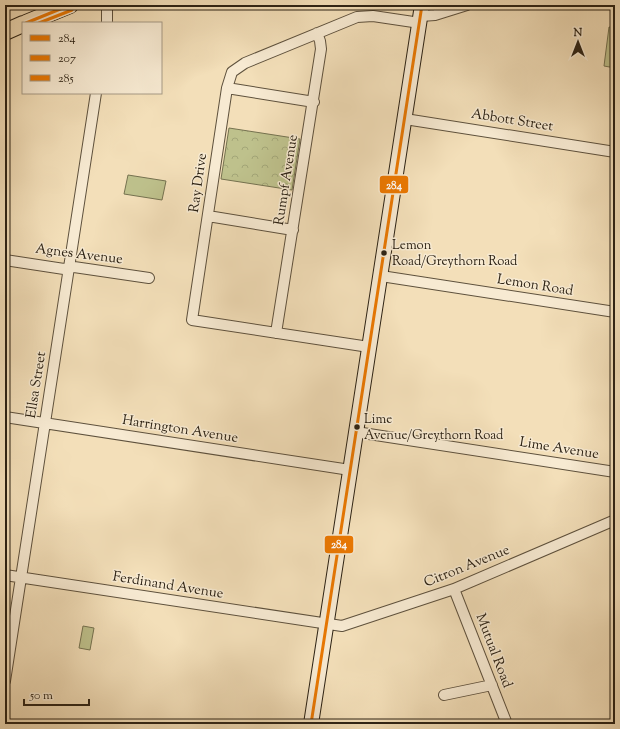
<svg xmlns="http://www.w3.org/2000/svg" width="620" height="729" font-family="'Sorts Mill Goudy',serif">
  <defs>
    <pattern id="park-crowns" width="20" height="18" patternUnits="userSpaceOnUse"><rect width="20" height="18" fill="#bec18c"/><path d="M2 6a3 3 0 1 1 6 0M12 15a3 3 0 1 1 6 0" fill="none" stroke="#a3a678"/></pattern>
  </defs>
  <rect width="100%" height="100%" fill="#f3dfb9"/>
  <filter id="stains"><feTurbulence type="fractalNoise" baseFrequency=".005" numOctaves="4"/><feColorMatrix values="0 0 0 0 .2 0 0 0 0 .09 0 0 0 0 .02 0 0 0 .5 -.17"/></filter>
  <radialGradient id="worn" r=".72"><stop offset=".6" stop-color="#630" stop-opacity="0"/><stop offset="1" stop-color="#630" stop-opacity=".3"/></radialGradient>
  <path fill="#bec18c" stroke="#757250" d="M609 27 615 28V68L604 66Z
    M128 175 166 181 162 200 124 194Z
    M83 626 94 628 90 650 79 648Z"/>
  <path fill="url(#park-crowns)" stroke="#757250" d="M229 128 300 139 292 190 221 179Z"/>
  <g fill="none" stroke-linecap="round" stroke-linejoin="round">
    <defs>
      <path id="street" d="M421 16 435 15 467 5
        M107 23V5
        M227 88 314 102
        M405 119 615 152
        M208 216 293 230
        M5 260 64 269 74 267 149 278
        M381 276 615 312
        M276 333 321 49 320 41 317 33
        M369 347 192 320 227 88 232 72 245 63 357 17 373 16 420 23
        M5 417 350 470
        M356 432 615 472
        M5 575 342 626 454 589 615 520
        M454 589 507 724
        M5 681 96 93
        M444 695 492 685"/>
      <path id="secondary" d="M311 724 422 5"/>
      <path id="primary" d="M26 23 70 5
        M5 32 23 24"/>
    </defs>
    <use href="#street" stroke="#5e513d" stroke-width="12"/>
    <use href="#secondary" stroke="#2c2214" stroke-width="16"/>
    <use href="#primary" stroke="#2c2214" stroke-width="18"/>
    <use href="#street" stroke="#f7ead2" stroke-width="10"/>
    <use href="#secondary" stroke="#f7ead2" stroke-width="14"/>
    <use href="#primary" stroke="#f3dfb9" stroke-width="16"/>
    <defs>
      <path id="bus-1" d="M311 724 422 5"/>
      <path id="bus-2" d="M26 23 70 5"/>
      <path id="bus-3" d="M39 23 72 10"/>
    </defs>
    <use href="#bus-1" stroke="#f7ead2" stroke-width="6"/>
    <use href="#bus-2" stroke="#f7ead2" stroke-width="6"/>
    <use href="#bus-3" stroke="#f7ead2" stroke-width="6"/>
    <use href="#bus-1" stroke="#ea7802" stroke-width="3"/>
    <use href="#bus-2" stroke="#ea7802" stroke-width="3"/>
    <use href="#bus-3" stroke="#ea7802" stroke-width="3"/>
  </g>
  <g fill="#2c2214" stroke="#f7ead2" stroke-width="1.5">
    <circle cx="384" cy="253" r="3.5"/>
    <circle cx="357" cy="427" r="3.5"/>
  </g>
  <g text-anchor="middle" dominant-baseline="central" stroke-width="3" stroke-linejoin="round" paint-order="stroke">
    <g font-size="13" fill="#2c2214" stroke="#f7ead2" text-anchor="start">
      <text x="392" y="246">Lemon<tspan x="392" dy="16">Road/Greythorn Road</tspan></text>
      <text x="364" y="420">Lime<tspan x="364" dy="16">Avenue/Greythorn Road</tspan></text>
    </g>
    <g font-size="14" fill="#2c2214" stroke="#f7ead2">
      <text transform="translate(512 121) rotate(9)">Abbott Street</text>
      <text transform="translate(287 180) rotate(-81)">Rumpf Avenue</text>
      <text transform="translate(199 183) rotate(-82)">Ray Drive</text>
      <text transform="translate(79 255) rotate(7)">Agnes Avenue</text>
      <text transform="translate(535 286) rotate(9)">Lemon Road</text>
      <text transform="translate(37 385) rotate(-81)">Ellsa Street</text>
      <text transform="translate(180 430) rotate(9)">Harrington Avenue</text>
      <text transform="translate(559 449) rotate(9)">Lime Avenue</text>
      <text transform="translate(467 567) rotate(-22)">Citron Avenue</text>
      <text transform="translate(168 586) rotate(9)">Ferdinand Avenue</text>
      <text transform="translate(493 651) rotate(69)">Mutual Road</text>
    </g>
  </g>
  <g stroke="#f7ead2" stroke-width="1.5">
    <rect x="379" y="175" width="30" height="19" rx="4" fill="#ea7802"/>
    <rect x="324" y="535" width="30" height="19" rx="4" fill="#ea7802"/>
  </g>
  <g font-size="11" text-anchor="middle" font-weight="bold" fill="#fff">
    <text x="394" y="189">284</text>
    <text x="339" y="548">284</text>
  </g>
  <rect width="620" height="729" fill="none" stroke="#f3dfb9" stroke-width="20"/>
  <rect x="6" y="6" width="608" height="717" fill="none" stroke="#2c2214" stroke-width="2"/>
  <rect x="10" y="10" width="600" height="709" fill="none" stroke="#2c2214"/>
  <rect x="22" y="22" width="140" height="72" fill="#f7ead2" stroke="#a69a86"/>
  <rect x="30" y="35" width="20" height="6" fill="#ea7802" stroke="#a69a86"/>
  <text x="58" y="42" font-size="12" fill="#2c2214">284</text>
  <rect x="30" y="55" width="20" height="6" fill="#ea7802" stroke="#a69a86"/>
  <text x="58" y="62" font-size="12" fill="#2c2214">207</text>
  <rect x="30" y="75" width="20" height="6" fill="#ea7802" stroke="#a69a86"/>
  <text x="58" y="82" font-size="12" fill="#2c2214">285</text>
  <g transform="translate(578 42)" stroke="#f7ead2" stroke-width="3" paint-order="stroke">
  <path d="M0-3L7 15L0 10L-7 15Z" fill="#2c2214"/>
  <text y="-6" font-size="11" font-weight="bold" text-anchor="middle" fill="#2c2214">N</text>
  </g>
  <path d="M24 699v6h65v-6" fill="none" stroke="#2c2214" stroke-width="2"/>
  <text x="30" y="699" font-size="12" fill="#2c2214" stroke="#f7ead2" stroke-width="3" paint-order="stroke">50 m</text>
  <rect width="100%" height="100%" filter="url(#stains)"/>
  <rect width="100%" height="100%" fill="url(#worn)"/>
</svg>
